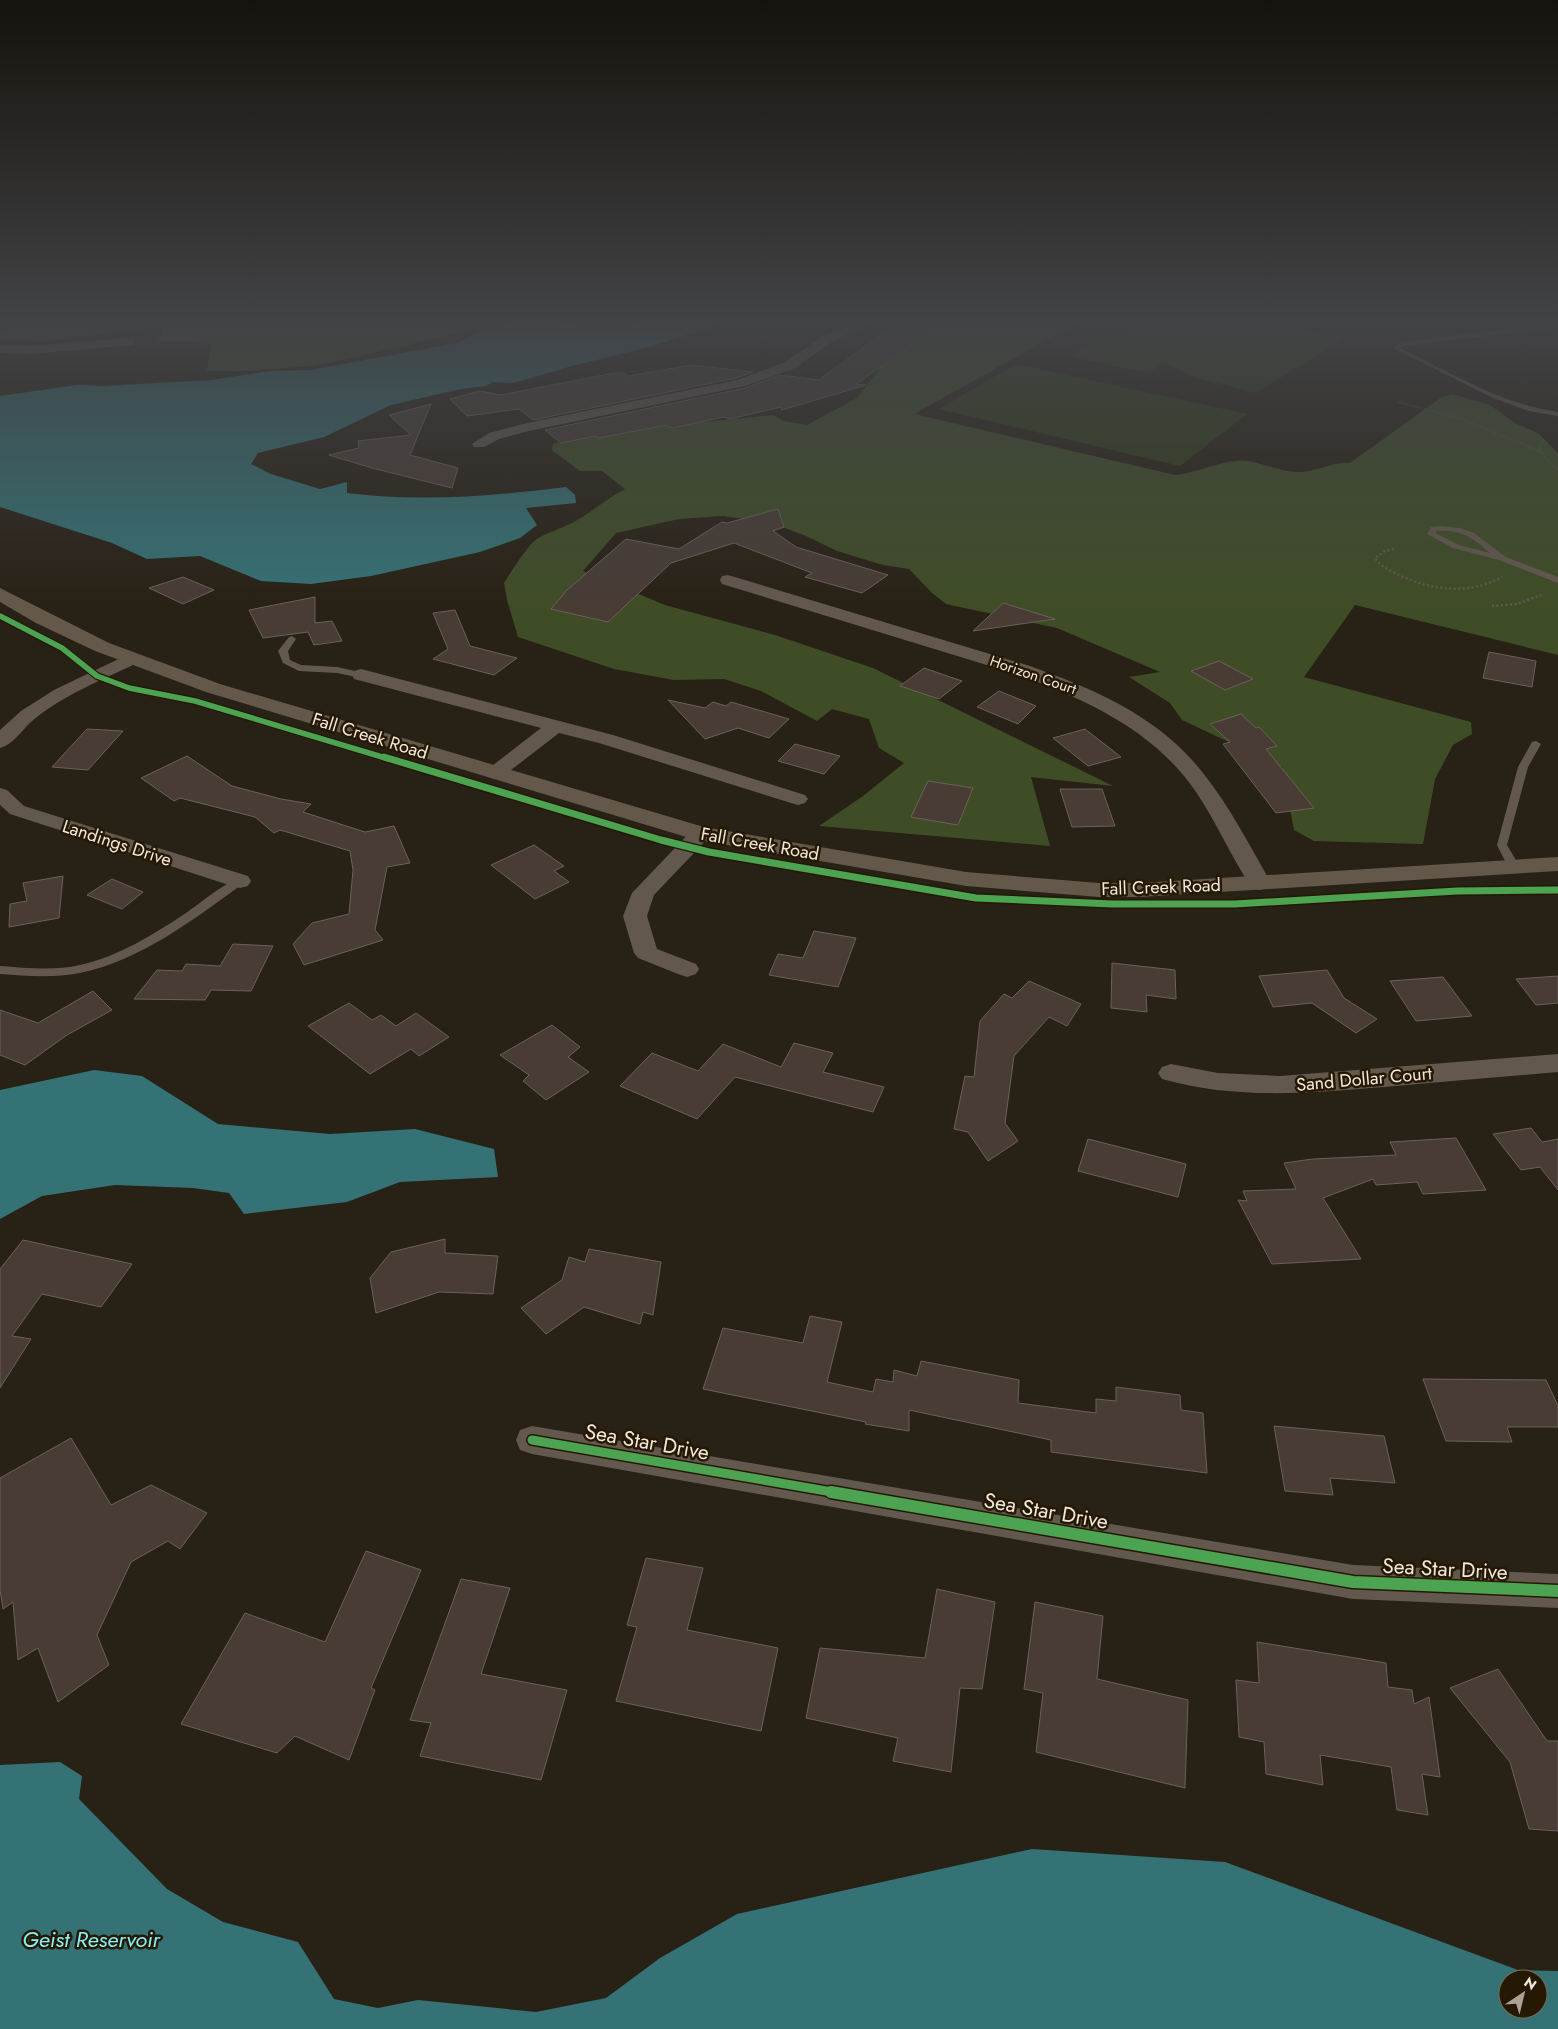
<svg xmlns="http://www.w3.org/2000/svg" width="1558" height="2029" font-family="Jost,sans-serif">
  <rect width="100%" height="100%" fill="#282115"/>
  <path fill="#313d18" d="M1133 321H1247L1336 336 1343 339 1256 393 1197 378 1163 363 1148 373 1068 356 1103 338 1128 336Z
    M1016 364 1247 414 1180 466 939 409Z"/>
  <path fill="#3f4d27" d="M38 321H326L352 327 368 321H501L447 336 314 366 245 371H207L211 345 195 342H157L161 335 162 325 44 342 0 339V332Z
    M956 321H1081L914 414 1175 475C1196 473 1215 463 1236 461 1252 458 1279 472 1297 472 1315 473 1332 461 1350 463L1442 397 1452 394 1490 405 1515 423 1538 433 1558 453V655L1355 605 1304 677 1471 722 1472 734 1453 745 1435 779 1423 844 1314 841 1294 830 1282 767 1182 720 1170 703 1129 677 1160 672 1057 628 946 604 932 593 909 569 883 565 837 551 806 536 772 523 723 516 679 519 616 533 583 571 665 605 775 635 873 668 1113 786 1031 777 1050 846 819 826 863 796 904 763 879 748 869 719 832 709 817 721 761 691 724 679 674 680 614 669 518 637 507 600 504 583C511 572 527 546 537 539 547 532 561 529 572 523 591 513 606 499 625 489L602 471H580L552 450 553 444 624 430 773 415 784 421 807 425 857 398 877 372 883 349 889 344Z"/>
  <path fill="#357275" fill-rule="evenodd" d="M520 321H553L610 330 625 328 643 321H723L706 328 653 346 568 367 513 383 493 382 486 386 461 389 391 405 324 437 258 453 251 464 271 474 320 489 347 482V493C419 502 494 496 566 487L575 495 576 503 526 508 537 525 520 538 480 552 371 576 311 584 261 581 200 556 147 559 112 543 0 507V396L77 385 104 386 211 380 270 371 311 370 457 343 478 332Z
    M94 1070 142 1076 218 1124 330 1134 415 1129 494 1149 498 1177 400 1182 347 1202 244 1214 229 1193 193 1188 115 1185 42 1196 0 1219V1090Z
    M60 1762 82 1776 79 1799 167 1889 223 1922 298 1942 334 1999 378 2008 418 2000 536 2012 606 1998 660 1958 737 1914 1032 1849 1225 1862 1518 1970 1558 1971V2029H0V1765ZM1508 1979H1538V2009H1508Z"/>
  <path fill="#483c35" stroke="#6b615b" d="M904 321 935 330 856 384 866 385 782 410 781 407 730 419 724 417 672 428 667 425 599 438 595 436 561 443 545 430 745 388 780 375 819 380 896 324Z
    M692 365 753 372 736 378 533 420 519 409 467 416 450 399 480 391 501 395 614 373H623L628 376Z
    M431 404 410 455 458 468 452 488 372 468 329 455 359 448 358 441 411 435 389 415Z
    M778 509 784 527 773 531 796 547 888 575 862 593 805 577 812 573 734 543 671 563 608 622 551 609 567 590 626 539 679 549 722 522 727 523Z
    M183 577 214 590 183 604 149 588Z
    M315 597V623L332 621 342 641 314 645 308 632 263 638 249 610Z
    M1003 603 1055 619 973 631Z
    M455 610 470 646 517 658 494 675 433 659 448 649 433 613Z
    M1489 652 1536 661 1532 687 1483 678Z
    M1219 661 1253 679 1225 690 1191 671Z
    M924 668 962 681 939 699 900 686Z
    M999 691 1036 706 1018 724 977 707Z
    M668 700 705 708 713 702 726 706 731 702 789 719 769 738 738 728 705 739Z
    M1241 714 1256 728 1259 727 1277 746 1266 749 1314 808 1276 813 1223 744 1230 742 1210 724Z
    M87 729 123 731 88 770 52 767Z
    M1085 729 1121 757 1088 766 1053 738Z
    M795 744 840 756 824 774 778 761Z
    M187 756 232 786 281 799 311 804 303 812 365 832 394 826 410 863 387 867 375 930 383 940 304 965 293 944 312 923 349 914 353 870 350 851 280 830 274 833 255 817 180 798 174 801 141 778Z
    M928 781 973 788 958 825 911 817Z
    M1060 789H1102L1115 826 1072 827Z
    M534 845 564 866 554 871 569 882 535 899 491 865Z
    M63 876 59 918 9 927 10 904 27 901 23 883Z
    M112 879 143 892 122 909 87 895Z
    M814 931 856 938 838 987 769 975 778 954 803 958Z
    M233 944 273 946 251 991 211 990 205 1000 134 999 157 970 182 971 186 964 220 966Z
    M1112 963 1175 970 1176 999 1146 995 1147 1012 1111 1008Z
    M1327 970 1344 998 1377 1019 1356 1033 1312 1003 1273 1007 1259 976Z
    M1558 976V1003L1536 1005 1516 979Z
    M1443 977 1472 1016 1416 1021 1390 981Z
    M1029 981 1081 1004 1067 1026 1049 1017 1014 1056 1005 1123 1018 1141 988 1161 968 1132 954 1129 965 1076 974 1077 980 1021 1004 994 1012 998Z
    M93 991 112 1010 67 1035 25 1065 0 1055V1010L38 1023Z
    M349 1003 372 1020 381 1015 396 1026 416 1013 449 1037 419 1056 411 1049 370 1074 308 1026Z
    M552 1025 580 1047 568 1057 589 1072 546 1100 523 1081 529 1075 500 1055Z
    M794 1043 833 1053 823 1072 884 1087 873 1112 735 1077 697 1119 620 1086 652 1053 698 1071 723 1044 781 1067Z
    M1531 1128 1542 1142 1558 1139V1190L1540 1167 1521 1170 1493 1134Z
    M1456 1138 1486 1190 1423 1194 1417 1182 1376 1185 1373 1179 1323 1198 1361 1259 1272 1264 1238 1200 1247 1201 1243 1191 1296 1189 1284 1163 1313 1159 1396 1155 1390 1142Z
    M1088 1139 1186 1164 1178 1197 1078 1171Z
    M445 1239V1253L498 1256 493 1294 439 1292 376 1313 370 1278 391 1252Z
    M23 1240 132 1264 101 1307 42 1294 12 1336 31 1339 0 1388V1269Z
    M589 1249 661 1262 653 1315 643 1312 640 1324 584 1307 546 1334 521 1308 562 1280 569 1257 585 1262Z
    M810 1316 842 1322 827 1382 873 1392 876 1379 893 1382 894 1370 917 1376 921 1361 1019 1380 1018 1403 1096 1413V1399L1116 1401V1387L1180 1395 1181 1410 1203 1413 1207 1473 1051 1452V1440L909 1410V1431L865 1424 866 1422 703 1389 723 1328 803 1343Z
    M1423 1379 1546 1380 1558 1406V1427H1507L1512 1442 1446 1441Z
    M1274 1426 1384 1436 1395 1483 1330 1478 1333 1495 1285 1491Z
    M71 1438 111 1505 151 1485 207 1513 180 1549 168 1541 131 1562 97 1635 109 1665 58 1702 38 1648 18 1660 13 1602 3 1609 0 1590V1478Z
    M366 1551 421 1570 371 1688 375 1690 349 1760 295 1736 277 1753 181 1724 245 1613 325 1642Z
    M646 1558 703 1568 687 1630 778 1648 761 1731 616 1701 637 1627 627 1625Z
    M461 1579 510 1588 481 1674 567 1690 541 1780 420 1756 431 1723 410 1720Z
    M937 1589 995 1602 982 1689 960 1688 951 1772 893 1761 898 1738 806 1718 820 1648 925 1658Z
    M1035 1602 1103 1616 1097 1679 1188 1700 1185 1788 1036 1752 1043 1693 1024 1689Z
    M1257 1642 1386 1663 1388 1687 1412 1690 1414 1704 1429 1697 1440 1777 1422 1774 1428 1815 1397 1810 1391 1767 1320 1755 1323 1785 1266 1774 1264 1742 1239 1737 1236 1680 1259 1683Z
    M1498 1669 1547 1741H1558V1831L1529 1829 1510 1762 1450 1688Z"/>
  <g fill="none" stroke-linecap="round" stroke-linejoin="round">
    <path stroke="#615950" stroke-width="2" stroke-dasharray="1 2" stroke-linecap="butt" d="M1398 402 1462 419 1541 452
      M1544 440 1540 446C1542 457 1550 463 1558 470"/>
    <path stroke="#615950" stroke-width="2.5" stroke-dasharray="2 2.5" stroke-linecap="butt" d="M1394 549 1385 551 1375 558C1379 565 1386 568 1393 572 1427 590 1468 596 1502 577
      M1492 606 1517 604 1544 594"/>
    <path fill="#63584e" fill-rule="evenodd" d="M378 321H387L388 322 385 324Z
      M1558 323V327L1403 346 1400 348C1451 373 1501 404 1558 412V416L1529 411 1493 398 1393 348 1401 342Z
      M1440 526 1460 528 1474 533 1506 557 1558 577V583L1499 560 1453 548 1427 534 1431 527ZM1437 531C1460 529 1474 538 1490 553L1459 545 1435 533Z
      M292 636 296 639 288 651 290 660 301 665 337 667 364 673 366 675 361 678 337 673 299 671 283 663 278 651 289 637Z
      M1536 741 1541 744 1528 767 1507 845 1520 867 1514 870 1508 867 1497 845 1518 767 1532 742Z
      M240 878 246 881 244 883C194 919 142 960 80 973 54 978 26 976 0 974V966C26 968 54 971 80 965 118 957 154 934 186 913 199 904 227 881 240 878Z"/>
    <path fill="#63584e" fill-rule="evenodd" d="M858 321H873L828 344 795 368 745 386 529 431 499 439 484 447H474L472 444 489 433 527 423 737 380 785 362 820 338Z
      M128 338 132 339 134 342 132 345 30 354 0 353V345L30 346Z
      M728 575 1030 666C1094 689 1160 717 1203 773 1230 807 1250 846 1271 883L1268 888 1260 890 1252 888C1231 857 1217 823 1196 792 1154 730 1085 699 1016 674L722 584 720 580 722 576Z
      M131 653 137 655 140 659 137 663C102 680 63 695 32 721 22 730 13 745 0 748V730L21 711 54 690Z
      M361 669 613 735 805 795 808 799 805 803 798 805 791 803 599 743 559 733 502 777 495 779 488 777 485 773 488 769 541 728 354 679 352 675 354 671Z
      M0 788 7 790 24 806 248 876 251 881 248 886 240 888 232 886 10 814 0 805Z
      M701 828 709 829 712 834 654 895 647 916 657 949 696 964 699 969 696 974 687 977 678 974 638 958 634 953 623 916 632 893 693 829Z
      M1558 1054V1072C1500 1077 1442 1082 1384 1087 1309 1093 1236 1100 1162 1079L1158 1073 1162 1067 1171 1064 1218 1073 1280 1076Z
      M532 1426 1353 1565 1558 1574V1608L1353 1599 532 1454 520 1450 516 1440 520 1430Z"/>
    <path fill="#63584e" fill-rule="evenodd" d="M0 321H17L15 324 0 328Z"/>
    <path fill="#64584b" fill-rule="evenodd" d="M0 588 109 643 220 684 704 827 966 872 1099 883H1140L1558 857V871L1140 897H1099L966 886 693 839 206 692 95 651 36 623 0 602Z"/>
    <defs>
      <path id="cycleway-far3" d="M0 616 62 648 97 676 129 688 195 701 389 759"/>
      <path id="cycleway-far2" d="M384 757 661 840 709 852 976 898 1112 904H1235L1457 891 1558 890"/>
      <path id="cycleway-far1" d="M532 1440 838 1493"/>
      <path id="cycleway" d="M831 1492 1353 1582 1558 1591"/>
    </defs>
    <use href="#cycleway-far3" stroke="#261904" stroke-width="8"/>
    <use href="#cycleway-far2" stroke="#261904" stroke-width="10"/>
    <use href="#cycleway-far1" stroke="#261904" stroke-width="12"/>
    <use href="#cycleway" stroke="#261904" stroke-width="15"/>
    <use href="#cycleway-far3" stroke="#4ca352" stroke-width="5.5"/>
    <use href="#cycleway-far2" stroke="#4ca352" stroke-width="7"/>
    <use href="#cycleway-far1" stroke="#4ca352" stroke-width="9"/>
    <use href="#cycleway" stroke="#4ca352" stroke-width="12"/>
  </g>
  <linearGradient id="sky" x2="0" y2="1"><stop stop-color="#16120c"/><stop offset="0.53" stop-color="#424346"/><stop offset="1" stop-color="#424346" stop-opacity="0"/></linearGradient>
  <rect width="1558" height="605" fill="url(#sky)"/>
  <g text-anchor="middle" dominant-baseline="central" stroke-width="5" stroke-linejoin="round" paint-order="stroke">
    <g font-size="15" fill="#f2e8db" stroke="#261904">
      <text transform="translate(1033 675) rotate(19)">Horizon Court</text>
    </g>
    <g font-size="18" fill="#f2e8db" stroke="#261904">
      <text transform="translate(370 736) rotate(17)">Fall Creek Road</text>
      <text transform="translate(117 843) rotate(18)">Landings Drive</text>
      <text transform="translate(760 844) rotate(10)">Fall Creek Road</text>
      <text transform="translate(1161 887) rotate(-2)">Fall Creek Road</text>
      <text transform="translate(1364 1079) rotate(-5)">Sand Dollar Court</text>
    </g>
    <g font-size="21" fill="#f2e8db" stroke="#261904">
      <text transform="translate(647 1442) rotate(10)">Sea Star Drive</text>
      <text transform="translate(1046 1511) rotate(10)">Sea Star Drive</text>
      <text transform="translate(1445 1569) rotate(3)">Sea Star Drive</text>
    </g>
    <g font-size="22" font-style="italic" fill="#88f0f7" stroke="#261904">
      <text x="91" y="1939">Geist Reservoir</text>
    </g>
  </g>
  <g transform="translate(1523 1994) rotate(35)"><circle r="24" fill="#261904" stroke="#786c5a"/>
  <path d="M0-4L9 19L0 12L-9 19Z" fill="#aba296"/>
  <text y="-8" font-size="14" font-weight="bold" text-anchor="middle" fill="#f2e8db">N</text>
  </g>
</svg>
